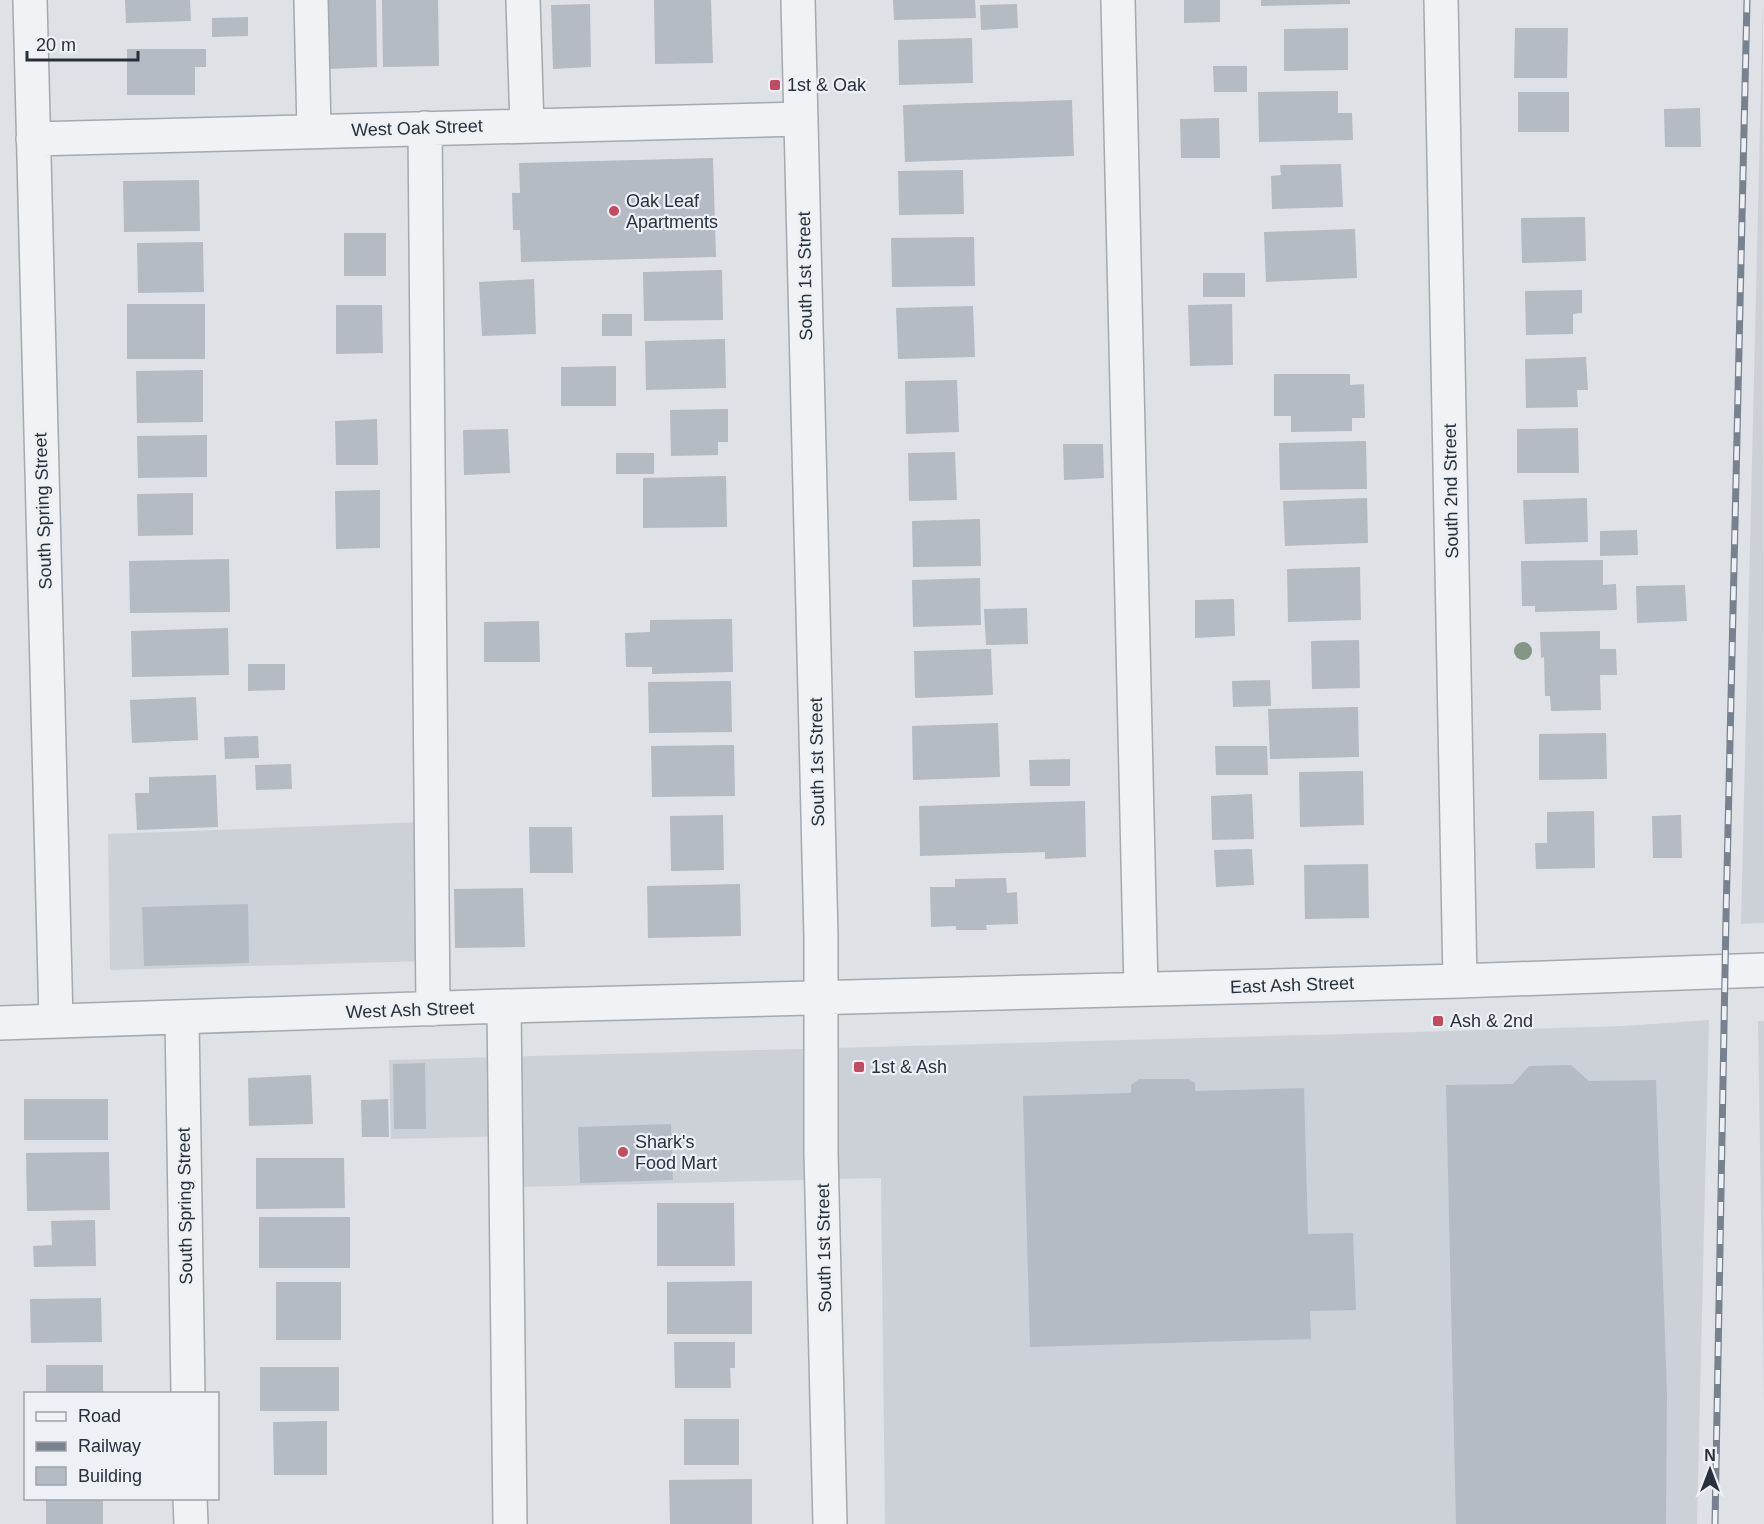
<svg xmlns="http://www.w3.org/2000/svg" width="1764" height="1524" font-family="Helvetica,sans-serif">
  <rect width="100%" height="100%" fill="#dee2e6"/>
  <path fill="#ccd1d8" d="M1763 0 1764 923 1741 924Z
    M424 822 426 961 110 970 108 834Z
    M1709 1020 1697 1524H885L881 1178 520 1187 519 1136 391 1139 389 1060 1347 1034 1624 1026Z
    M1758 1021H1764V1403Z"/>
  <path fill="#b5bbc3" d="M125 0H190L191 21 126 23Z
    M327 0H376L377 67 328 69Z
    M382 0H438L439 66 383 67Z
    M654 0H711L713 63 655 64Z
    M893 0H975L976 18 894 20Z
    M1184 0H1220V22L1184 23Z
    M1261 0H1350V4L1261 6Z
    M590 4 591 67 553 69 551 5Z
    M1017 4 1018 28 981 30 980 5Z
    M248 17V36L212 37V18Z
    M1348 28V70L1284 71V29Z
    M1515 28H1568L1567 78H1514Z
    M972 38 973 83 899 85 898 40Z
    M127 49H206V67H195V95H127Z
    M1213 66H1247V92H1214Z
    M1338 91V113H1352L1353 140 1259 142 1258 92Z
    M1518 92H1569V132H1518Z
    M1072 100 1074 156 905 162 903 105Z
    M1700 108 1701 147H1665L1664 109Z
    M1219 118 1220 158H1181L1180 119Z
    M713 158 716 257 521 262 520 230H513L512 193H520L519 163Z
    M1341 164 1343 207 1272 209 1271 176 1281 175 1280 165Z
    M963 170 964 214 899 215 898 171Z
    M199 180 200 231 124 232 123 181Z
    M1585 217 1586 261 1522 263 1521 218Z
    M1355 229 1357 278 1266 282 1264 232Z
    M344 233H386V276H344Z
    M974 237 975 286 892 287 891 238Z
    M203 242 204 292 138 293 137 243Z
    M722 270 723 320 644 321 643 272Z
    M1203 273H1245V297H1203Z
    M534 279 536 334 482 336 479 282Z
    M1582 290V313L1573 314V334L1526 335 1525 291Z
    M127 304H205V359H127Z
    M1232 304 1233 365 1190 366 1188 305Z
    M336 305H382L383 353 336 354Z
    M973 306 975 357 898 359 896 308Z
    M602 314H632V336H602Z
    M725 339 726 388 646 390 645 341Z
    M1586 357 1588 390H1577L1578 407 1526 408 1525 359Z
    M616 366V406H561V367Z
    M203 370V422L137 423 136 371Z
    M1274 374H1350V385L1364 384 1365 418H1352V431L1291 432V416H1274Z
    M957 380 959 432 906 434 905 381Z
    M728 409V442H718V455L671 456 670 410Z
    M377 419 378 465H336L335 421Z
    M1578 428 1579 473H1517V429Z
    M508 429 510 473 464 475 463 430Z
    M207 435V477L138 478 137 436Z
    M1366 441 1367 489 1280 490 1279 443Z
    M1063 444H1103L1104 478 1064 480Z
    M955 452 957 500 909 501 908 453Z
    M616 453H654V474H616Z
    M726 476 727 527 643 528V478Z
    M380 490V548L336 549 335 491Z
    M193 493V535L138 536 137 494Z
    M1367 498 1368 543 1285 546 1283 501Z
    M1587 498 1588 542 1525 544 1523 500Z
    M980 519 981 566 913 567 912 521Z
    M1637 530 1638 555 1600 556V531Z
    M229 559 230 612 130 613 129 561Z
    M1603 560V585L1616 584 1617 610 1535 612V606H1522L1521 561Z
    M1360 567 1361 620 1288 622 1287 569Z
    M980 578 981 625 913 627 912 580Z
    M1685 585 1687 621 1637 623 1636 586Z
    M1234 599 1235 636 1195 638V600Z
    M1027 608 1028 644 986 645 984 609Z
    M732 619 733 672 652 674V667H626L625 633 650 632V620Z
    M539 621 540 662H484V622Z
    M228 628 229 675 132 677 131 631Z
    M1600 631V649H1616L1617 675H1600L1601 710 1551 711 1550 696H1545L1544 657 1541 658 1540 632Z
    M1359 640 1360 688 1312 689 1311 641Z
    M991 649 993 695 915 698 914 651Z
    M248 664H285V690L248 691Z
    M1270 680 1271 706 1233 707 1232 681Z
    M731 681 732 732 649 733 648 682Z
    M196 697 198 740 132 743 130 700Z
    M1358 707 1359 757 1270 759 1268 709Z
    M998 723 1000 777 913 780 912 726Z
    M1606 733 1607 779 1539 780V734Z
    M258 736 259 758 225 759 224 737Z
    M734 745 735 796 652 797 651 746Z
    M1215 746H1267L1268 775H1216Z
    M1070 759V786H1030L1029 760Z
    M291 764 292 789 256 790 255 765Z
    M1363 771 1364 825 1300 827 1299 772Z
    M216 775 218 827 137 830 135 793H149V777Z
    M1252 794 1254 839 1212 840 1211 796Z
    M1085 801 1086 857 1045 859V852L920 856 919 806Z
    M1594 811 1595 868 1536 869 1535 843H1547V812Z
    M723 815 724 870 671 871 670 816Z
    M1681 815 1682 858H1653L1652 816Z
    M529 827H572L573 873H530Z
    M1252 849 1254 885 1216 887 1214 850Z
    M1368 864 1369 918 1305 919 1304 865Z
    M1006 878 1007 893 1017 892 1018 924 986 925 987 930H956V926L931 927 930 887H955V879Z
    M740 884 741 936 648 938 647 886Z
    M523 888 525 947 455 948 454 889Z
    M248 904 249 963 144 966 142 907Z
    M425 1063 426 1129H394L393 1064Z
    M1571 1065 1589 1081 1656 1080 1667 1393 1666 1524H1456L1446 1085 1513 1084 1529 1066Z
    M311 1075 313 1124 249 1126 248 1078Z
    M1139 1079H1189L1195 1083V1091L1304 1088 1308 1234 1353 1233 1356 1310 1310 1311 1311 1339 1030 1347 1023 1096 1131 1093V1085Z
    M24 1099H108V1140H24Z
    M388 1099 389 1137H362L361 1100Z
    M671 1124 673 1180 580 1183 578 1127Z
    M109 1152 110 1210 27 1211 26 1153Z
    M256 1158H344L345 1208 256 1209Z
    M657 1203H734L735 1266H657Z
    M259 1217H350V1268H259Z
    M95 1220 96 1266 34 1267 33 1246 52 1245 51 1221Z
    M752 1281V1334H667V1282Z
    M276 1282H341V1340H276Z
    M101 1298 102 1342 31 1343 30 1299Z
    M674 1342H735V1368H730L731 1388H675Z
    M46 1365H103V1394H46Z
    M260 1367H339V1411H260Z
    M684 1419H739V1465H684Z
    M327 1421V1475H274L273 1422Z
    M752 1479V1524H670L669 1480Z
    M46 1500H103V1524H46Z"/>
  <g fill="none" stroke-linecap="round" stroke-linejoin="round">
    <defs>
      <path id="minor" d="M30 0 56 1021
        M311 0 314 131
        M523 0 527 126
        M798 0 821 937V1152L830 1524
        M1118 0 1141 989
        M1441 0 1460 981
        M425 128 433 1009
        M33 139 801 119
        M504 1006 510 1524
        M182 1018 188 1394
        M0 1023 504 1006 1460 981 1764 970
        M190 1498 191 1524"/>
    </defs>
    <use href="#minor" stroke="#a4a9b0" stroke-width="36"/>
    <use href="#minor" stroke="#f0f2f5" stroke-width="33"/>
    <defs>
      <path id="rail" d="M1715 1524 1726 917 1747 0"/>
    </defs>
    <use href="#rail" stroke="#78828f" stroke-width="7"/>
    <use href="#rail" stroke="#edf0f4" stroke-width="4.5" stroke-dasharray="14" stroke-linecap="butt"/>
  </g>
  <circle fill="#869686" cx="1523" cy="651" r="9"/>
  <g fill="#c44a61" stroke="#edf0f4" stroke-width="2">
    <rect x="769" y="79" width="12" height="12" rx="3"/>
    <circle cx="614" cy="211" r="6"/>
    <rect x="1432" y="1015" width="12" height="12" rx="3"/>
    <rect x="853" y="1061" width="12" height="12" rx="3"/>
    <circle cx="623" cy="1152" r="6"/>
  </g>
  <g text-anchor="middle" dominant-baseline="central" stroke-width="4.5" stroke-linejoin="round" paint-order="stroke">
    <g font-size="18" fill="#28303c" stroke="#edf0f4" text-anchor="start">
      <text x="787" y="85">1st &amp; Oak</text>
      <text x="626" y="201">Oak Leaf<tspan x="626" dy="21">Apartments</tspan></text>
      <text x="1450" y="1021">Ash &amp; 2nd</text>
      <text x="871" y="1067">1st &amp; Ash</text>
      <text x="635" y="1142">Shark's<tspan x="635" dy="21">Food Mart</tspan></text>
    </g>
    <g font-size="18" fill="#28303c" stroke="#edf0f4">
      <text transform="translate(417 128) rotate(-2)">West Oak Street</text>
      <text transform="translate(805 276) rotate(-91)">South 1st Street</text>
      <text transform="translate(1451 491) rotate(-91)">South 2nd Street</text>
      <text transform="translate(43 511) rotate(-92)">South Spring Street</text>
      <text transform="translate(817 762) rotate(-91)">South 1st Street</text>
      <text transform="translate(1292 985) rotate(-2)">East Ash Street</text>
      <text transform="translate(410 1010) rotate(-2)">West Ash Street</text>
      <text transform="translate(185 1206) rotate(-91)">South Spring Street</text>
      <text transform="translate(824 1248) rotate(-91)">South 1st Street</text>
    </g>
  </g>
  <rect x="24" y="1392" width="195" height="108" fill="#edf0f4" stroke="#9ea3aa" stroke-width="1.5"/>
  <rect x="36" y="1412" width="30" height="9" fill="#f0f2f5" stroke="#9ea3aa" stroke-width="1.5"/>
  <text x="78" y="1422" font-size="18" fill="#28303c">Road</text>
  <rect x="36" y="1442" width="30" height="9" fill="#78828f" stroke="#9ea3aa" stroke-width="1.5"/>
  <text x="78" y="1452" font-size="18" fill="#28303c">Railway</text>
  <rect x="36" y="1467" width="30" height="18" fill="#b5bbc3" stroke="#9ea3aa" stroke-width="1.5"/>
  <text x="78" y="1482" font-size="18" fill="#28303c">Building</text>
  <g transform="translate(1710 1470)" stroke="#edf0f4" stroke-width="4.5" paint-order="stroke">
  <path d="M0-4.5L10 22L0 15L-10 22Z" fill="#28303c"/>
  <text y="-9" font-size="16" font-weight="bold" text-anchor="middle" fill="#28303c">N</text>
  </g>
  <path d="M27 51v9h111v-9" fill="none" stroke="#28303c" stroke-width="3"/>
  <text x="36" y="51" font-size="18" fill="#28303c" stroke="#edf0f4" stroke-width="4.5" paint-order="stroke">20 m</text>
</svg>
